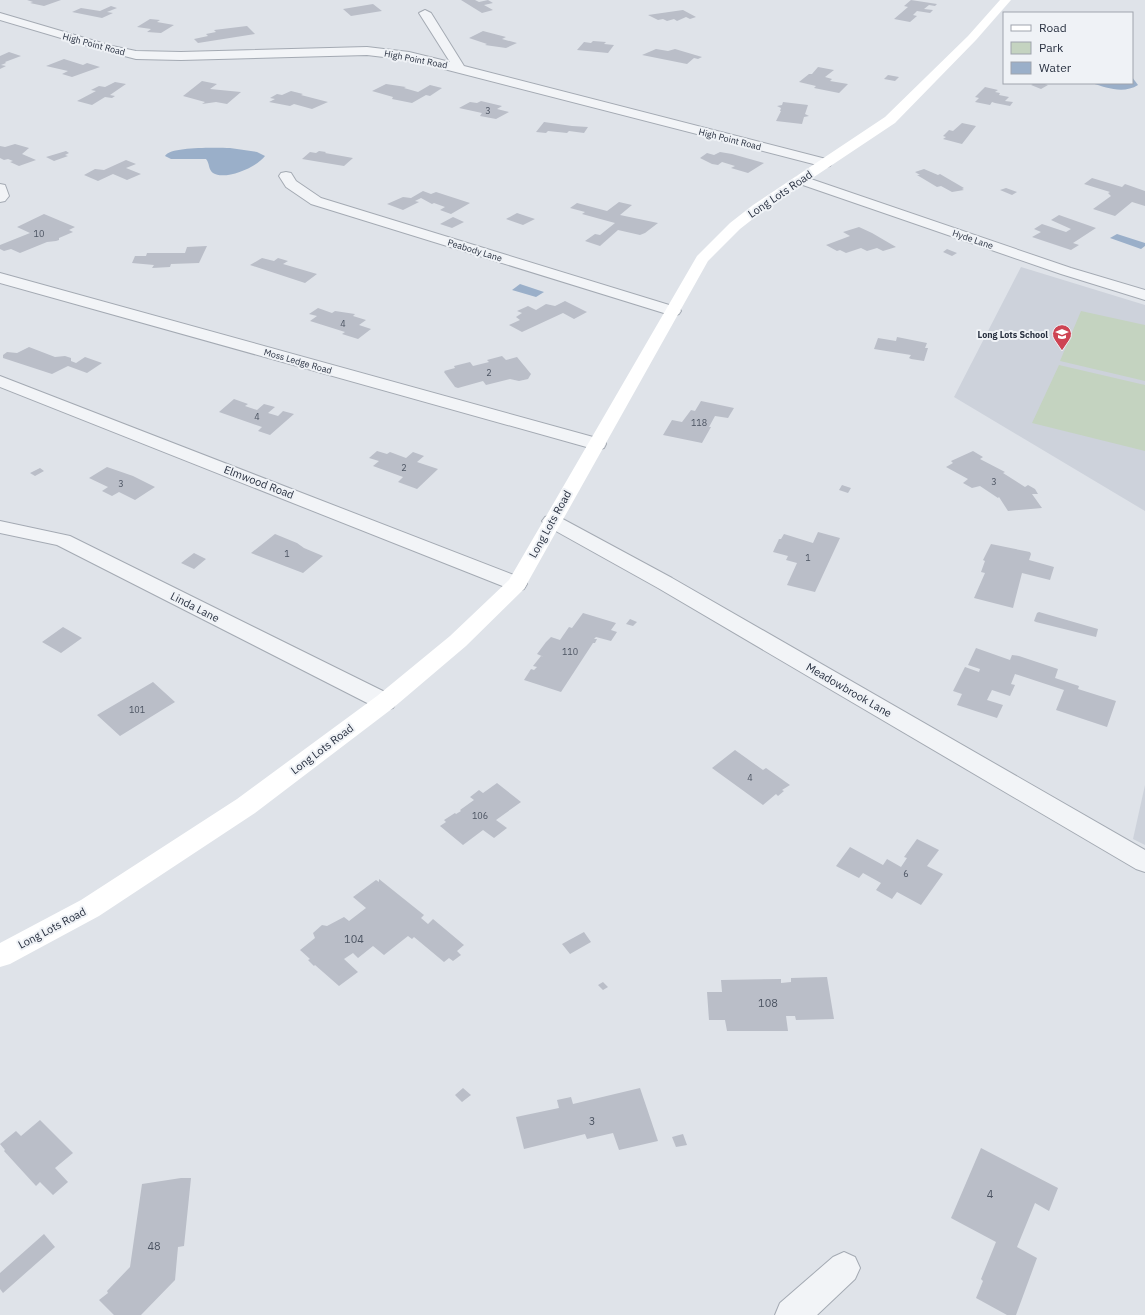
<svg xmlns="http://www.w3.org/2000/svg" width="1145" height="1315" font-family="'IBM Plex Sans',sans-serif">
  <rect width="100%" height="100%" fill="#dfe3e9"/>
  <path fill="#cdd2db" d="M1021 267 1145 305V511L954 397Z
    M1145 785V845L1133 839Z"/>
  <path fill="#c4d3c0" d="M1081 311 1145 325V381L1060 361Z
    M1059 365 1145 385V451L1032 423Z"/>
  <path fill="#9aafc9" d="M1132 77 1138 85C1124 94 1106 88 1092 83H1132Z
    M230 148 257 152 265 156C257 167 225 181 213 173 208 169 210 164 206 159H171L165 156C171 146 218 148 230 148Z
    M1117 234 1145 243V246L1141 249 1110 238Z
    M520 284 544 292 536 297 512 290Z"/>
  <path fill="#babec8" d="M27 0H61L44 6 30 3 33 2Z
    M461 0H475L479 2 488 0 493 3 484 5 493 10 482 13Z
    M911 0 937 4 935 6 929 5 924 9 933 10 930 13 917 11 913 15 917 16 910 22 894 19 908 7 904 6Z
    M373 4 382 11 351 16 343 9Z
    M111 6 117 8 107 12 113 13 102 18 72 12 81 8 100 11Z
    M683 10 696 17 690 19 686 17 677 21 674 19 667 21 663 19 658 20 648 15Z
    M150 19 160 20 157 22 174 25 161 33 147 32 151 29 137 27Z
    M247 26 255 34 198 43 194 39 208 36 206 34 216 32 214 30Z
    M483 31 506 37 502 39 517 43 506 48 485 45 487 44 469 38Z
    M593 41 606 42 604 44 614 45 608 53 577 50 584 42 591 43Z
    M656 49 668 51 675 49 702 57 698 59 694 58 687 64 642 55Z
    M9 52 21 56 5 62 6 63 1 65 6 66 0 69V56Z
    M64 59 83 65 87 63 100 67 72 77 62 74 68 71 46 66Z
    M818 67 834 70 825 77 832 79 830 81 848 84 839 93 814 88 816 86 799 82 809 74H812Z
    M888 75 899 77 895 81 884 79Z
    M202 81 217 84 210 89 241 92 227 104 216 102 202 104 205 102 183 96Z
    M115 82 126 84 110 95 115 96 112 98 105 97 92 105 77 101 96 91 91 90 99 86 105 87Z
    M1035 83H1041L1048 85 1041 89 1031 85Z
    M386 84 406 87 404 88 418 92 430 85 442 88 430 96 426 95 412 103 392 99 393 97 372 91Z
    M985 87 998 90 995 92 1000 93 999 95 1009 97 1005 101 1013 102 1010 106 995 103 992 102 990 105 975 102 979 98 975 97Z
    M291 91 303 94 301 95 328 102 312 109 294 104 290 106 269 102 275 99 270 98 277 94 282 95Z
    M481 101 502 106 497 109 509 112 496 119 480 116 482 113 459 108 470 102 477 103Z
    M783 102 808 105 805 114 809 116 804 117 802 124 776 121 781 111H780L781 108 777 106 782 105Z
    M544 122 572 126 588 127 584 133 569 131 567 133 548 131 546 133 536 132Z
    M962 123 976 126 962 144 943 139 946 137 943 136 949 130 953 131Z
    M15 144 29 148 22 154 36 160 19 166 10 162 13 161 8 159 4 160 0 158V146L5 147Z
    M66 151 69 153 65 155 68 156 54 161 46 157Z
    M319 151 326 152 325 153 353 158 344 166 302 159 310 152 316 153Z
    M720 152 732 154 764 163 748 173 731 168 735 166 722 162 718 165 712 164 700 158 707 153 714 155Z
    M126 160 136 164 126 168 141 174 127 180 113 174 98 181 84 175 95 169 104 170Z
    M924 169 938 175 940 174 964 188 962 189 964 190 952 192 941 186 937 187 917 175H920L915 172Z
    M1092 178 1122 187 1125 184 1145 191V206L1132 202 1115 216 1093 209 1111 196 1108 193 1110 192 1084 184Z
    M1006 188 1017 192 1012 195 1000 190Z
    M423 191 431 194 436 192 470 203 451 214 440 210 445 207 434 203 432 204 421 198 415 201 419 202 403 210 387 204 403 197 411 198Z
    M619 202 632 205 620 215 658 223 645 233 640 235 618 230 600 246 585 241 595 234 600 235 615 223 582 214 585 212 570 208 577 203 607 211Z
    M517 213 535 219 523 225 506 219Z
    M44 214 75 227 69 230 73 232 59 238V240L56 241 47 242 20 253 11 249 4 251 0 249V245L30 233 17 227Z
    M1059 215 1096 228 1073 243 1079 245 1071 250 1032 237 1041 232 1034 229 1042 224 1066 232 1071 229 1051 220Z
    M453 217 464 222 452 228 440 224Z
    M859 227 872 233 896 247 883 251 877 248 867 251 861 248 846 253 840 250 837 251 826 245 850 236 843 232Z
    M207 246 199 263 171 264 170 267 152 268 154 265 132 263 135 256H146L147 253H185L187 247Z
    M947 249 957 253 952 256 943 252Z
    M262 258 274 261 278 258 288 261 283 264 317 274 305 283 250 265Z
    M565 301 587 312 574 319 563 313 522 332 509 325 520 320 516 317 522 313 517 311 528 306 536 310 546 304 555 306Z
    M318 308 332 313 335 311 355 314 353 316 366 320 359 325 371 329 358 339 342 334 345 332 310 321 317 316 309 314Z
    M897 337 927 343 925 348H928L924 361 911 359 909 358 911 355 874 349 878 338 896 341Z
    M29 347 55 357 65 356 71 358V361L76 363 85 357 102 363 87 373 68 366 52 374 3 358V355L7 352 17 353Z
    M502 356 506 360 517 357 531 374 528 379 519 381 510 379 486 385 483 381 458 388 455 387 444 372H445L444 371 455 368 454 366 470 362 473 366 489 362 487 360Z
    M234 399 248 404 245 406 257 410 264 404 275 407 268 413 278 416 283 411 294 414 270 435 258 431 262 427 219 412Z
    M701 401 734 408 728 418 715 416 709 427H711L702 443 663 435 672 420 682 422 691 410 695 411Z
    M377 451 387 454 390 452 406 458 413 452 424 456 417 462 438 469 417 489 398 482 403 477 373 466 379 461 369 458Z
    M973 451 983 457 980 459 1005 472 1003 473 1025 487 1028 485 1035 489 1038 494H1032L1042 508 1008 511 999 497 998 498 980 486 972 488 963 483 968 479 946 467 953 463 951 461Z
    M107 467 133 476 155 487 135 500 119 492 112 496 102 491 108 487 89 478Z
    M40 468 44 471 35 476 30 473Z
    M842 485 851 488 848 493 839 490Z
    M818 532 840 538 815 592 787 585 797 563 786 560 788 556 773 552 779 539H781L784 534 813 543Z
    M275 534 297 543 304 548 323 556 303 573 251 553Z
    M991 544 1030 552 1031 554 1029 560 1054 567 1050 580 1022 573 1013 608 974 598 985 573 981 572 985 561 983 560Z
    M194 553 206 559 194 569 181 563Z
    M1039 612 1098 629 1096 637 1036 622 1034 621 1037 613Z
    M583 613 616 623 611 630 617 632 611 641 596 637 594 639H597L595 643H593L561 692 524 680 531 669 534 670 537 667 533 666 541 656 544 657 537 654 546 642 551 637 560 640 569 627 572 628Z
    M630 619 637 622 633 626 626 624Z
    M63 627 82 638 61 653 42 642Z
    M976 648 1010 660 1012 655 1019 656 1058 669 1055 678 1079 686 1078 689 1116 701 1107 727 1056 710 1064 690 1015 674 1011 684 1015 685 1010 696 992 690 987 700 1003 705 997 718 957 705 962 694 953 691 965 667 979 672 980 669 968 665Z
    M153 682 175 702 120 736 97 715Z
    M735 750 763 770 766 768 790 785 782 790 784 791 778 796 776 794 763 805 712 768Z
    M497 783 521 802 496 820 507 828 494 838 483 830 463 845 440 826 446 822 444 820 455 813 456 814 461 811 460 810 474 800 470 797 479 790 483 793Z
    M917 839 939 850 927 866 943 874 921 905 897 892 892 899 876 890 881 883 863 873 859 878 836 866 850 847 883 865 887 859 901 867 907 858 904 857Z
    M379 879 424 915 421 918 428 924 433 919 464 945 457 951 461 955 453 961 449 958 444 962 414 937 412 939 408 936 384 955 373 946 358 958 353 953 344 959 358 972 339 986 315 965 314 966 308 960 310 959 300 950 315 938 313 933 322 925 327 926 344 917 349 921 366 908 353 897 376 880 379 882Z
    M584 932 591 942 570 954 562 944Z
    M827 977 834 1019 796 1020 795 1016H786L788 1031H727L725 1020H709L707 992H722L721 980 781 979V983L791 982V978Z
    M603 982 608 987 603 990 598 985Z
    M463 1088 471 1095 462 1102 455 1095Z
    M640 1088 658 1141 619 1150 613 1133 587 1139 585 1134 524 1149 516 1117 559 1108 557 1100 571 1097 573 1104Z
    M40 1120 73 1153 55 1168 68 1182 53 1195 40 1182 36 1186 4 1151 5 1150 0 1144 16 1131 21 1136Z
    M683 1134 687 1145 676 1147 672 1137Z
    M981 1148 1058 1188 1049 1211 1035 1203 1017 1247 1037 1258 1016 1315H1007L976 1298 983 1281 981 1279 996 1242 951 1218Z
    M181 1178H191L184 1246 178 1247 175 1280 141 1315H114L99 1300 108 1293 107 1291 130 1267 142 1184Z
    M44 1234 55 1247 3 1293 0 1289V1273Z"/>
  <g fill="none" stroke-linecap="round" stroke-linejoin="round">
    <defs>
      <path id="minor" d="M425 10 431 13 464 66 830 160 832 163 830 166 825 167 409 60 367 55 181 60 136 59 105 51 0 20V13L112 46 136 51 181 52 367 47 409 52 450 62 419 13Z
        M286 172 291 173 296 181 321 198 679 308 681 311 679 314 673 316 667 314 311 204 286 187 279 176 281 173Z
        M802 176 1071 268 1145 290V300L1061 274 797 183 795 180 797 177Z
        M0 184 5 185 9 196 5 201 0 202Z
        M0 273 604 440 606 444 604 448 597 450 590 448 0 283Z
        M0 376 524 579 527 584 524 589 517 591 510 589 0 387Z
        M552 515 559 517 672 578 1145 850V872L1136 869 658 588 545 525 542 521 545 517Z
        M0 521 70 536 393 696 396 702 393 708 385 710 377 708 57 545 0 533Z
        M844 1252 855 1257 860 1268 855 1279 817 1315H775L780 1303 833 1257Z"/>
    </defs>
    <use href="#minor" stroke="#a4aab3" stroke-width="2"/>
    <use href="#minor" fill="#f2f4f7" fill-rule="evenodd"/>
    <path fill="#fff" fill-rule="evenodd" d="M1000 0H1011L976 40 895 123 763 211 740 229 708 261 524 589 466 646 393 708 255 813 99 916 10 964 0 967V943L81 900 237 799 377 696 450 636 509 580 697 256 730 223 753 205 885 117 968 36Z"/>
  </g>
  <defs>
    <symbol id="school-pin" viewBox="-11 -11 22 30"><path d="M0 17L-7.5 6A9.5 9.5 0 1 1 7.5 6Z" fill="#ce4453" stroke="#eff2f6"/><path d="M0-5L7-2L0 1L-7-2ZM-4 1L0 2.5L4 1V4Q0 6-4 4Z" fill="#fff"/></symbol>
  </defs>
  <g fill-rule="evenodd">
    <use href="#school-pin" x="1051" y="323" width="22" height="30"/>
  </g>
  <g text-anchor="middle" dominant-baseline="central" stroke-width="4" stroke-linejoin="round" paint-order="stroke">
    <g font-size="9" fill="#283040" stroke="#eff2f6">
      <text transform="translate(94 44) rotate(15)">High Point Road</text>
      <text transform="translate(416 59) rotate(11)">High Point Road</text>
      <text transform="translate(730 139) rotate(14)">High Point Road</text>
      <text transform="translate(973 239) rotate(19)">Hyde Lane</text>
      <text transform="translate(475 250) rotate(17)">Peabody Lane</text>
      <text transform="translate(298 361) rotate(16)">Moss Ledge Road</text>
    </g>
    <g font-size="9" fill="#4c5462">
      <text x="488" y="110">3</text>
      <text x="39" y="233">10</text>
      <text x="343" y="323">4</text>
      <text x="489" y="372">2</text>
      <text x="257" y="416">4</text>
      <text x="699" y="422">118</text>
      <text x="404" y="467">2</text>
      <text x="994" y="481">3</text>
      <text x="121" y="483">3</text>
      <text x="287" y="553">1</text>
      <text x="808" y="557">1</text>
      <text x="570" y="651">110</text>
      <text x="137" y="709">101</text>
      <text x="750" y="777">4</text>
      <text x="480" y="815">106</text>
      <text x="906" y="873">6</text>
    </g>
    <g font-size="9" font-weight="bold" fill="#283040" stroke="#eff2f6" text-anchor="end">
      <text x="1048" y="334">Long Lots School</text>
    </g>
    <g font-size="11" fill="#283040" stroke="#eff2f6">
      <text transform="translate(780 194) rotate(-34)">Long Lots Road</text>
      <text transform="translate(259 482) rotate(21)">Elmwood Road</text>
      <text transform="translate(550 524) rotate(-61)">Long Lots Road</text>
      <text transform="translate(195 607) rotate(27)">Linda Lane</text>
      <text transform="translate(849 690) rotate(30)">Meadowbrook Lane</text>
      <text transform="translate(322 749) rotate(-37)">Long Lots Road</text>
      <text transform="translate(52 928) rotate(-28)">Long Lots Road</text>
    </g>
    <g font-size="11" fill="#4c5462">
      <text x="354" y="939">104</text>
      <text x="768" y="1003">108</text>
      <text x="592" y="1121">3</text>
      <text x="990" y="1194">4</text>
      <text x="154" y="1246">48</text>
    </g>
  </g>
  <rect x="1003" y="12" width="130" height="72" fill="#eff2f6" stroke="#9fa4ad"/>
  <rect x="1011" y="25" width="20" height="6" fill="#ffffff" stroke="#9fa4ad"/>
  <text x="1039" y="32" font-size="12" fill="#283040">Road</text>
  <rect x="1011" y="42" width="20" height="12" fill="#c4d3c0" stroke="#9fa4ad"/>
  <text x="1039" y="52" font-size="12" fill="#283040">Park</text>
  <rect x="1011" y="62" width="20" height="12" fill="#9aafc9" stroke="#9fa4ad"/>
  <text x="1039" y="72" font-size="12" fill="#283040">Water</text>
</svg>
